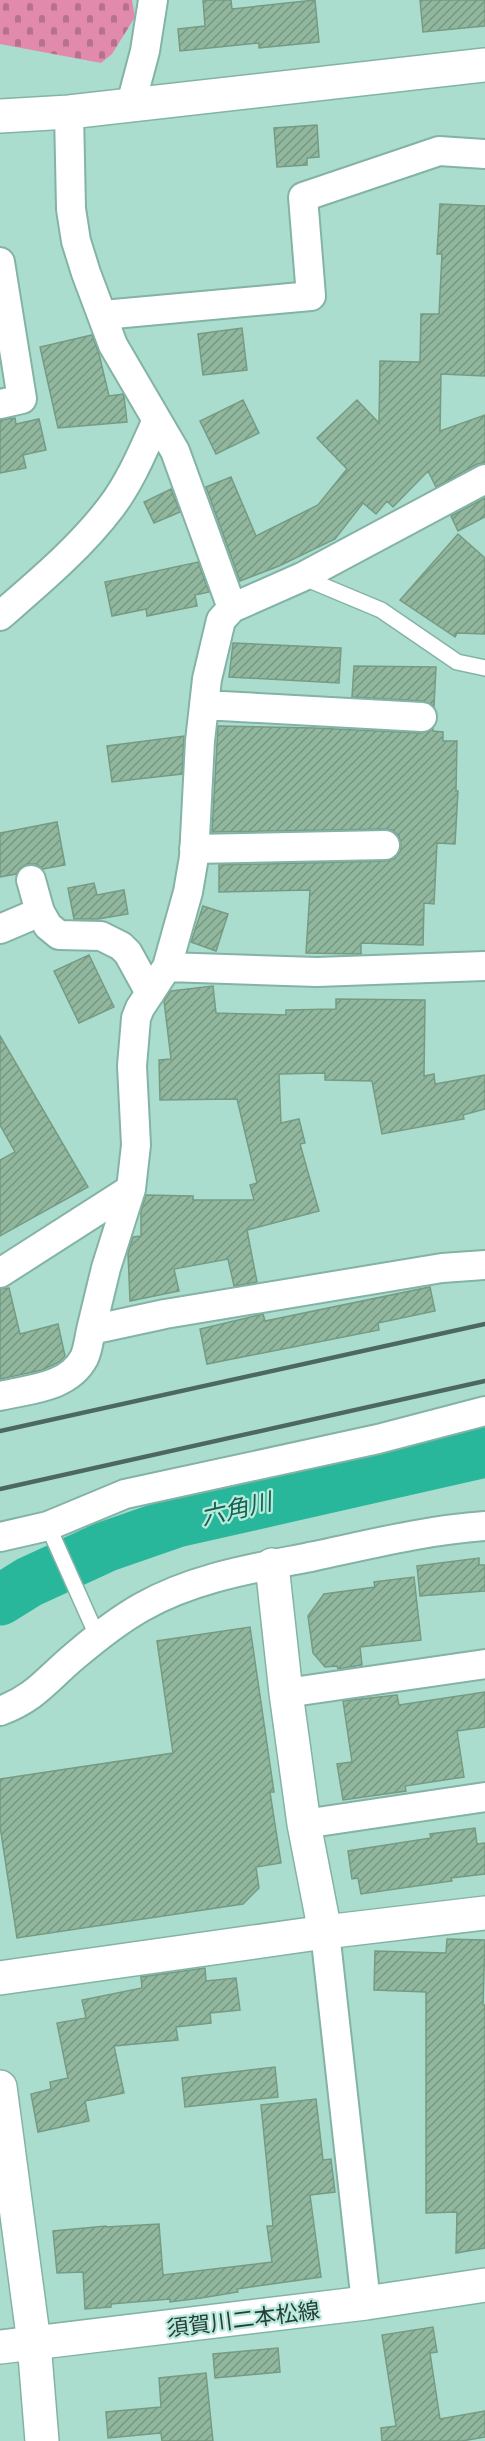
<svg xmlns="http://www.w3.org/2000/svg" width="485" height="2441" font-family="'Exo 2','Noto Sans JP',sans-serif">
  <defs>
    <pattern id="cemetery-stones" width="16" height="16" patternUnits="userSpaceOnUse" patternTransform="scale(1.5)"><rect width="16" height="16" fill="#e18aab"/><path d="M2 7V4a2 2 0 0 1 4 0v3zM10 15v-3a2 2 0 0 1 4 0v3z" fill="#b6728c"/></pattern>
    <pattern id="building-hatch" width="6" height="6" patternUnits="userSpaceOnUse" patternTransform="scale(1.5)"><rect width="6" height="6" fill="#91b89e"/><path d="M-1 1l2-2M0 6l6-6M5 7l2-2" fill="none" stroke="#769782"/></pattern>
  </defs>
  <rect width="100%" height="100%" fill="#abddcf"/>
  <path fill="url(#cemetery-stones)" d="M0 0H132L135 17 112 54 101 63 0 44Z"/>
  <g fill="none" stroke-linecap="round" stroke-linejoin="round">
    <path stroke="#29b79c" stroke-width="51" d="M0 1600 29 1582 105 1547 177 1522 485 1452"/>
  </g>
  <path fill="url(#building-hatch)" stroke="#769b83" stroke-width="1.5" d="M203 0H231L232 9 315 0 319 42 259 48V43L180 51 178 29 205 26Z
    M420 0H485V26L423 32Z
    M317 125 319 157 307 158V165L277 167 274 128Z
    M440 204 485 206V376L441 374 440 431 485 415V463L477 464 436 487 428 471 393 507 387 501 376 514 363 503 335 539 279 566 240 581 206 487 231 477 256 536 318 505 347 469 317 438 357 400 379 423 380 361 420 362 421 314H439L442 254H437Z
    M242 328 247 370 203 375 198 334Z
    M92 335 99 354 109 396 123 394 124 397 127 422 58 428 40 347Z
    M243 400 259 433 216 454 200 421Z
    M15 418 16 424 39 419 46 450 23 455 26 468 0 473V420Z
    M171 489 180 512 154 523 144 502Z
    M485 498V517L458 531 451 516Z
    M458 534 485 558V634L457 633 455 637 400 600Z
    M198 562 209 592 195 595 197 606 147 616 146 609 112 616 105 582Z
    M233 643 341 648 339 683 229 677Z
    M354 666 436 667 434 706 423 701 352 697Z
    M218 726 314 728 421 733 433 729V731L443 732V741H457L456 791H458L455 844 437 843 434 904 424 903 423 945 361 943V954L306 953 310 890 219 892V865L385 861 394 859 400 852 401 845 399 836 392 830 385 829 212 832Z
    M184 736 182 774 112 782 107 746Z
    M57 822 65 865 43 869 36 864H27L20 868 16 874 0 877V833Z
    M94 883 97 895 124 890 128 914 98 919H74L68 888Z
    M203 906 228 914 216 951 191 942Z
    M89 955 114 1007 79 1023 54 971Z
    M213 986 216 1013 286 1015V1010L336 1009V999L425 1000 424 1076 434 1074 435 1084 485 1075V1109L463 1115 464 1119 382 1134 372 1081 325 1080V1073L279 1074 281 1123 299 1119 305 1143 300 1144 319 1211 247 1230 257 1282 234 1286 228 1259 174 1269 179 1291 130 1301 128 1253 133 1237 141 1236V1211L146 1195 193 1196V1200H254L250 1185 257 1183 237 1099 160 1100 159 1060 171 1059 164 1001 171 991Z
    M0 1036 88 1187 0 1236V1160L15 1152 0 1125Z
    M430 1287 435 1311 378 1323 379 1330 207 1364 200 1329 263 1314 265 1321Z
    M9 1288 20 1334 58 1324 65 1356 59 1362 42 1370 0 1379V1289Z
    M479 1558V1565H485V1591L420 1596 417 1566Z
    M414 1577 421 1640 360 1647 362 1665 338 1669 337 1666 325 1667 313 1653 308 1616 324 1594 375 1587 374 1582Z
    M250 1627 274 1792H270L281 1863 256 1867 259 1888 243 1904 17 1938 0 1826V1779L173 1753 157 1641Z
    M485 1692V1727L457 1731 464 1777 405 1786 406 1791 343 1800 337 1764 352 1762 343 1701 397 1695 399 1705Z
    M475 1828 477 1844 485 1843V1874L451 1878 452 1881 361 1894 358 1878 352 1879 348 1851 431 1838 430 1834Z
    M447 1939 485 1940 483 2005H485V2248L456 2253 457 2212 426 2213V1992L374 1990 375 1951 446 1953Z
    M205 1968 206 1981 236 1978 240 2010 210 2013 211 2023 176 2027 178 2040 114 2046 124 2093 85 2101 89 2121 38 2132 31 2094 51 2089 50 2082 68 2078 57 2023 86 2018 82 2000 142 1988 141 1977Z
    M275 2067 278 2097 185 2107 182 2078Z
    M316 2099 323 2160 331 2159 335 2192 310 2195 321 2277 237 2289 238 2292 201 2298 170 2302V2299L111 2304V2307L85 2309 83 2272 57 2273 53 2231 106 2226V2227L159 2224 163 2275 272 2262 267 2226H273L261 2105Z
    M433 2327 437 2352 430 2353 440 2419 485 2411V2437L462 2441H382L381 2428 396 2426 382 2335Z
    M278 2348 280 2372 215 2378 213 2354Z
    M206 2373 213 2441H162L161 2433 108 2438 106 2412 161 2407 159 2378Z"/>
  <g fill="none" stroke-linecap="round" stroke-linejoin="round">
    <defs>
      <path id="service" d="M302 577 381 610 457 662 485 668
        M48 1526 98 1638"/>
      <path id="minor" d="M131 104 145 51 153 0
        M69 112 71 209 76 241 86 273 113 345 175 451 232 608 221 620 207 679 200 741 194 857 188 892 167 967 140 1008 136 1018 132 1066 136 1145 131 1189 106 1268 91 1330
        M0 262 22 399 0 404
        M103 315 311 296 303 197 439 151 485 154
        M232 608 302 577 485 479
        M0 616C39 582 80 548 111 507 130 482 143 451 156 422
        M204 705 422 717
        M194 849 385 845
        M31 880 40 912 48 926 59 935 101 936 121 946 128 953 150 993
        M0 929 40 912
        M167 967 317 972 485 966
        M0 1273 131 1189
        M0 1396C29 1389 68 1388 84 1358 88 1350 89 1339 91 1330L165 1314 442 1268 485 1265
        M0 1537 48 1526 125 1494 378 1439 485 1411
        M286 1693 485 1664
        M0 1711C36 1698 48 1678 76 1655 96 1638 119 1620 142 1607 195 1577 256 1568 315 1556 371 1544 427 1530 485 1526
        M304 1824 485 1797
        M325 1932 366 2303"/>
      <path id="tertiary" d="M0 116 69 112 485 65
        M272 1565 286 1693 304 1824 325 1932
        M0 1978 325 1932 485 1913
        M0 2087 34 2343 42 2441"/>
      <path id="secondary" d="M0 2347 366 2303 485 2285"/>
    </defs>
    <use href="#service" stroke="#83b3a6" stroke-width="18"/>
    <use href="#minor" stroke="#83b3a6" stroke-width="32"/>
    <use href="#tertiary" stroke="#83b3a6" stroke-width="36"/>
    <use href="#secondary" stroke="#83b3a6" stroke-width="36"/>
    <use href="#service" stroke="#fff" stroke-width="15"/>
    <use href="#minor" stroke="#fff" stroke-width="28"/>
    <use href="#tertiary" stroke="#fff" stroke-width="33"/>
    <use href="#secondary" stroke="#fff" stroke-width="33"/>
    <path stroke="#4c6860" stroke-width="4.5" d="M0 1431 485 1324
      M0 1489 485 1381"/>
  </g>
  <g text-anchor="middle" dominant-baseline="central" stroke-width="4.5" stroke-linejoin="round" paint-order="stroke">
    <g font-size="22" fill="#293d38" stroke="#b8eadc">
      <text transform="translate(243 2318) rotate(-7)">須賀川二本松線</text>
    </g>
    <g font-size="24" font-style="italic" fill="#165f50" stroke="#b8eadc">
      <text transform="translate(236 1508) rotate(-13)">六角川</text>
    </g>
  </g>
</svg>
